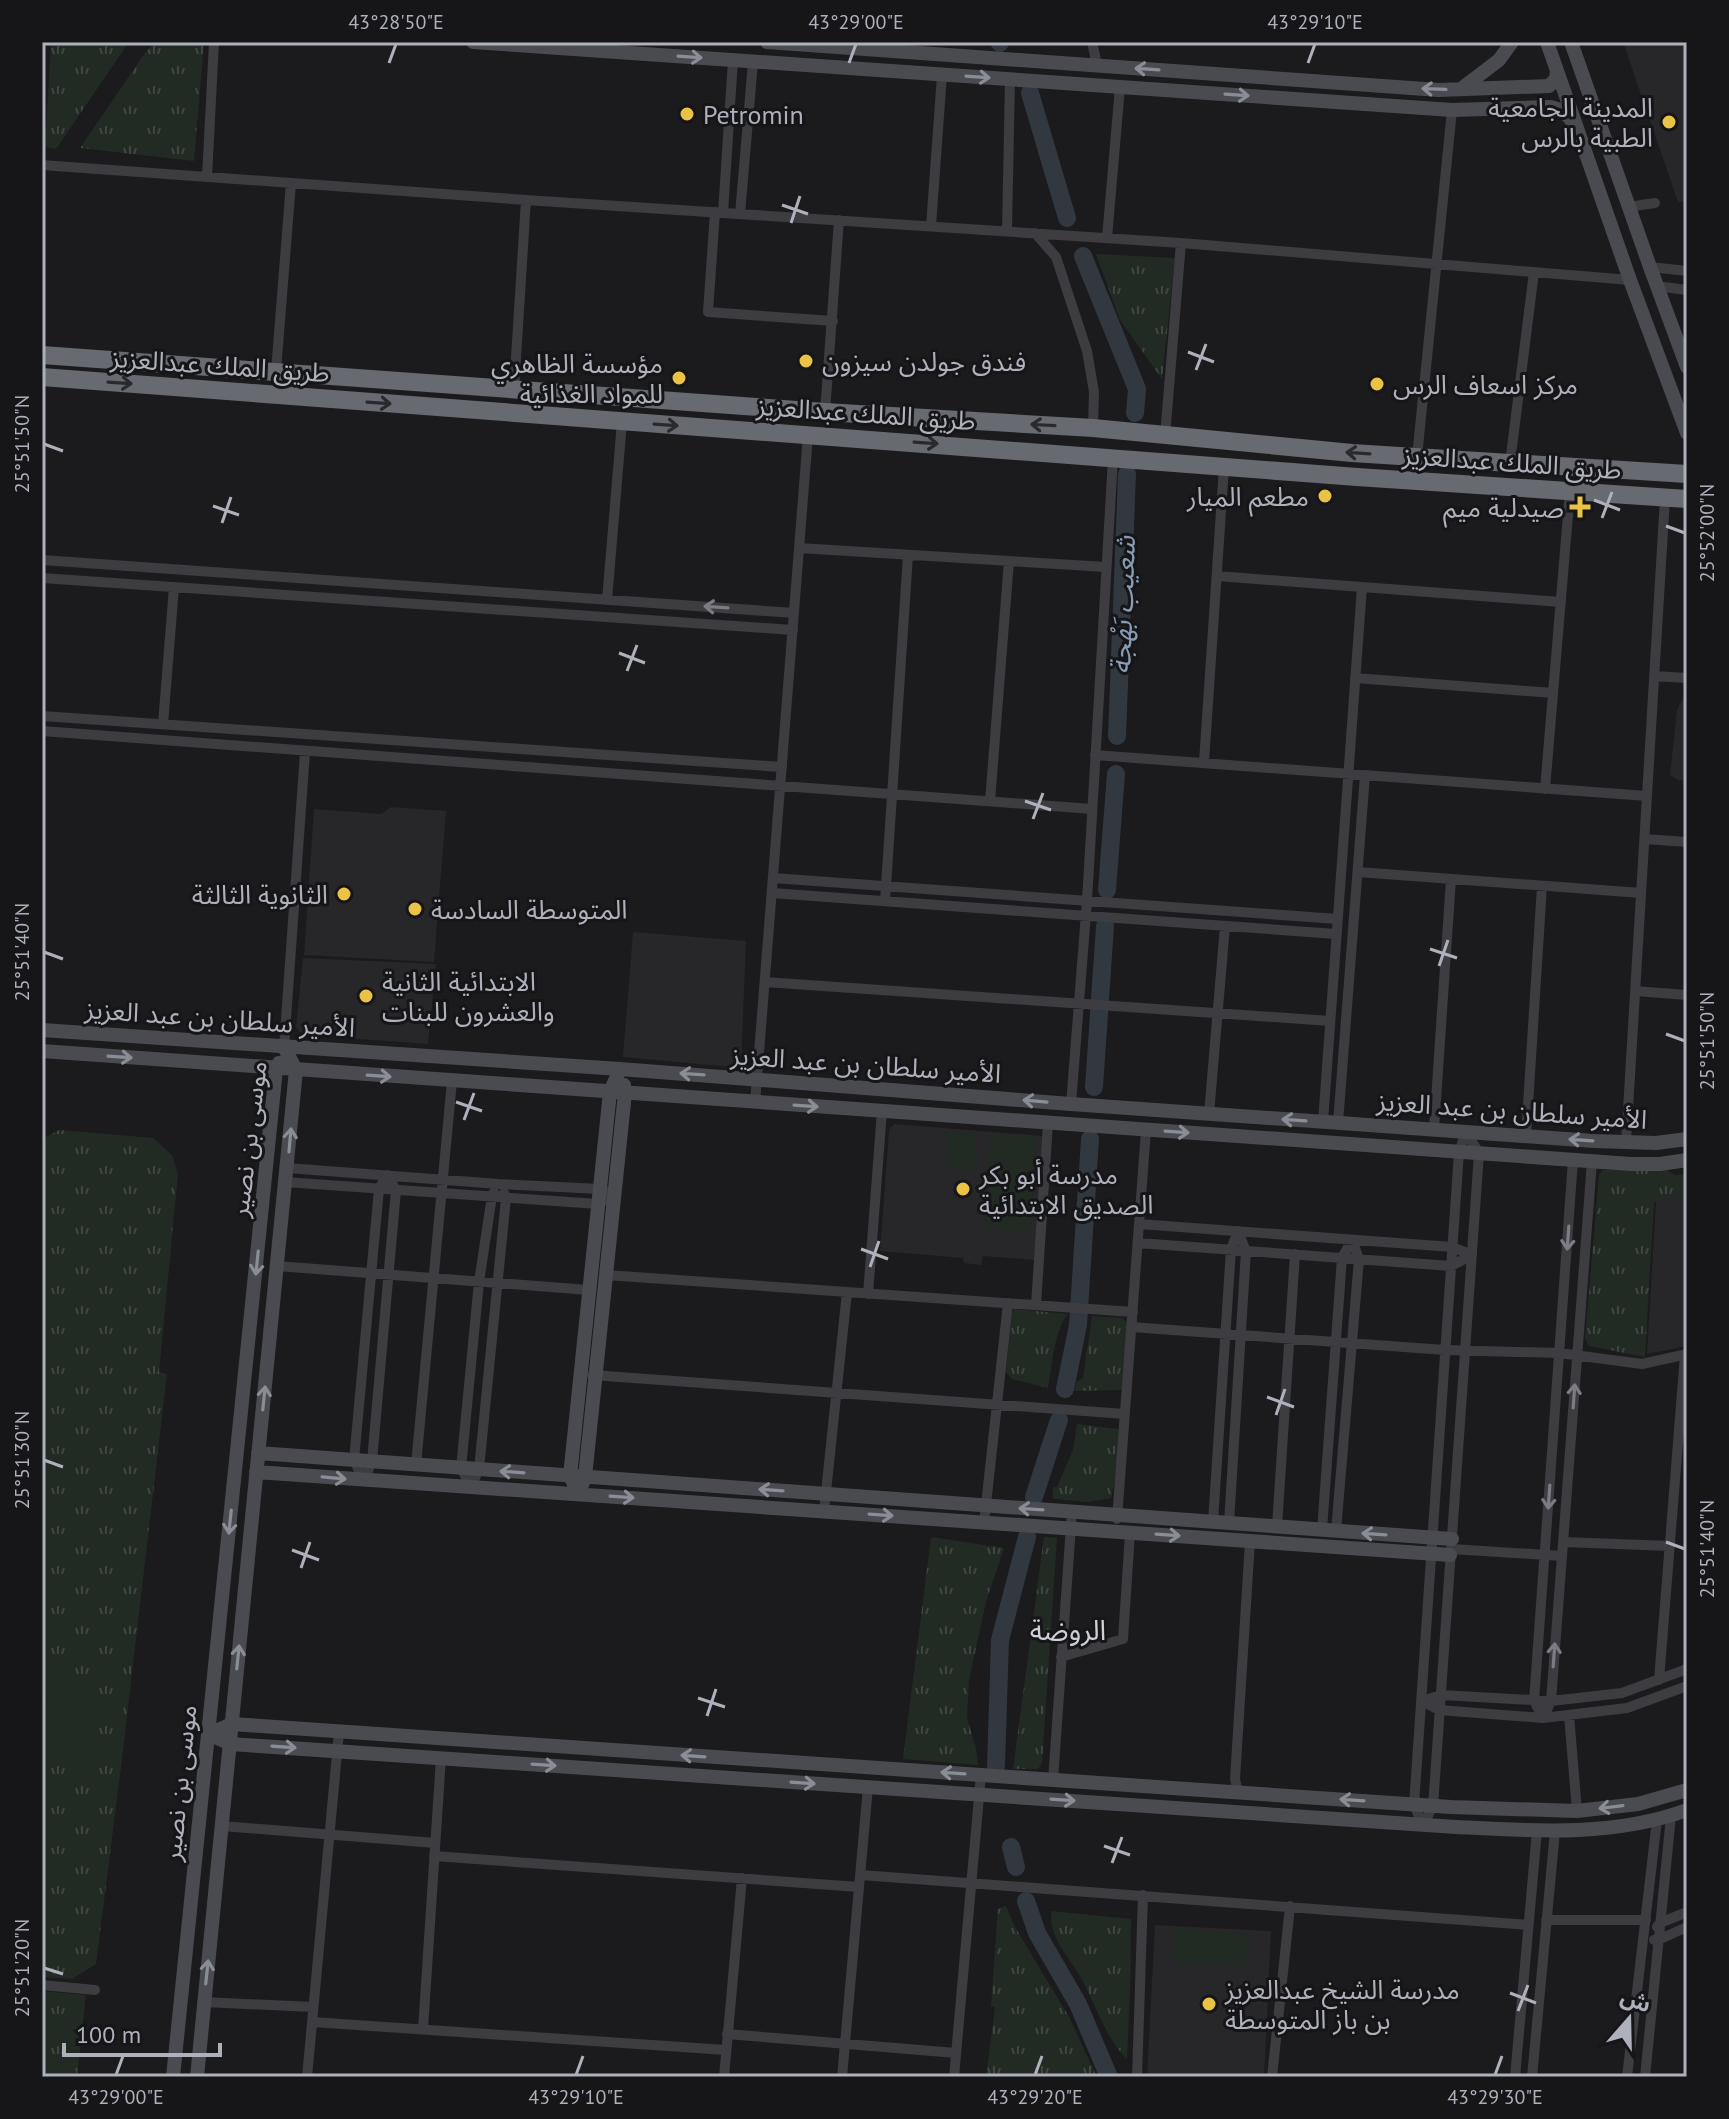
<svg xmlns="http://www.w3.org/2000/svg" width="1729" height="2119" font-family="'PT Sans','Noto Sans Arabic',sans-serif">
  <defs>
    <pattern id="grass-tufts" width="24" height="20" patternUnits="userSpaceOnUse" patternTransform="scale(2)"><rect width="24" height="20" fill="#222a24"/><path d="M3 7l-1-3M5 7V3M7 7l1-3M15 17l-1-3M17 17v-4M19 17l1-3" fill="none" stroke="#404642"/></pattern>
  </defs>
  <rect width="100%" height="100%" fill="#1b1a1d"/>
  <path fill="#272629" d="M1623 42H1687V202H1678Z
    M1682 700H1687V781L1678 780 1670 775 1677 710Z
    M391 807 446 811 434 962 304 955 314 809 381 814Z
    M633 932 746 941 741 1068 623 1057Z
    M303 958 436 964 428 1044 302 1035 296 1027Z
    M894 1124 1044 1136 1035 1260 983 1256 981 1265 964 1263 963 1258 880 1251 889 1130Z
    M1687 1191V1346L1647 1354 1656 1201Z
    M1155 1925 1271 1931 1264 2077H1147Z"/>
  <path fill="url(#grass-tufts)" d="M51 42H129L56 149 45 147Z
    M155 42H204L194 161 80 148 145 53Z
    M1096 254 1175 258 1162 379 1120 320Z
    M59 1130 153 1138 172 1155 178 1174 159 1372 167 1374 122 1759 96 1964 72 1979 42 1977V1139Z
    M1663 1168 1675 1175 1687 1174V1192L1654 1202 1645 1357 1589 1346 1585 1338 1599 1175 1603 1170Z
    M1014 1309 1068 1314C1054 1329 1052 1368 1048 1388L1012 1379 1006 1372 1012 1313Z
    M1092 1316 1122 1318 1128 1323 1124 1390 1075 1391 1076 1382 1083 1378Z
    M1077 1424 1118 1429 1119 1431 1121 1451 1111 1498 1088 1502 1053 1499V1487H1057L1073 1450Z
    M931 1537 1004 1548 986 1602 969 1680 967 1718 976 1748 978 1765 903 1759Z
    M1044 1537 1057 1538 1042 1763 1038 1769H1013Z
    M1006 1906 1015 1927 1069 2017 1097 2077H986L995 2007 991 2006 998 1909Z
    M1051 1911 1131 1919 1130 1993 1127 2059C1106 2040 1094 1999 1078 1973 1069 1958 1058 1946 1053 1930 1051 1924 1051 1917 1051 1911Z
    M42 1991 86 1995 77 2077H42Z"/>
  <path fill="#222a24" d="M947 1130 976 1133V1171L945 1166Z
    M990 1133 1036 1137 1030 1234 984 1227Z
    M50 1671 96 1677 89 1755 42 1750Z
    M1175 1928 1250 1934 1247 1966 1172 1962Z"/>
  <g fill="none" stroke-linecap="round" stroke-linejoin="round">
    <path stroke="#313840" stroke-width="18" d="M999 42 1000 43
      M1030 93 1067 218
      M1083 256 1137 389 1135 413
      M1117 736 1127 474
      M1107 890 1116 774
      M1094 1087 1105 926
      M1065 1389 1078 1325 1090 1139
      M1034 1497 1059 1420
      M996 1766 1000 1640 1027 1537
      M1011 1847 1016 1867
      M1026 1901 1037 1933 1078 2004 1109 2077"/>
    <path stroke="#3c3c41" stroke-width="10" d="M1092 42 1097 65
      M42 165 526 200 1181 243 1630 280
      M207 177 214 42
      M1628 207 1655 203
      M715 212 708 312 833 321
      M723 213 733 60
      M740 214 753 62
      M931 226 942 75
      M1007 231 1010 79
      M1035 233 1056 257 1087 351 1094 392 1093 428
      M1107 238 1120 87
      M1650 267 1687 271
      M1656 286 1687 290
      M276 371 291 183
      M514 389 526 200
      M825 412 839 220
      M1165 436 1181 243
      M1417 457 1452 110
      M1510 463 1534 272
      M799 548 1106 567
      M42 560 794 613
      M1217 576 1362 587
      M42 578 793 630
      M607 600 622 422
      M1654 676 1687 678
      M1355 678 1553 693
      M42 716 782 767
      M163 724 174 587
      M42 731 1092 809
      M1095 755 1647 796
      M1204 762 1224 467
      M1545 789 1570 491
      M990 801 1009 561
      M1645 839 1687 842
      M1358 872 1641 893
      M773 878 1337 919
      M772 893 1336 934
      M885 901 908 555
      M765 982 1330 1021
      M1635 991 1687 995
      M284 1047 305 752
      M755 1103 808 435
      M1071 1104 1087 901 1113 458
      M1209 1114 1225 926
      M1323 1122 1362 587 1561 602
      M1338 1123 1365 775
      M1434 1129 1451 879
      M1466 1132 1479 1153 1433 1806 1423 1825 1414 1805 1459 1152Z
      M1526 1136 1542 886
      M1626 1142 1665 498
      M1573 1160 1534 1701 1543 1718 1551 1701 1592 1161
      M287 1168 499 1184 600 1189 605 1191
      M387 1175 396 1190 372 1461 364 1481 354 1460 379 1189Z
      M285 1182 598 1204 614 1195
      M1138 1243 1451 1266 1472 1255 1452 1247 1139 1224
      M277 1266 589 1290
      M606 1275 1133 1312
      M868 1294 882 1111
      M1036 1305 1048 1123
      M1131 1327 1445 1350 1559 1353 1642 1364 1687 1354
      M592 1375 1125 1414
      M416 1465 452 1081
      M471 1487 461 1468 479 1282 492 1196 494 1192
      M471 1487 479 1469 506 1198 504 1193
      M824 1511 847 1292
      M1117 1519 1146 1130
      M1213 1522 1231 1249 1238 1231
      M984 1523 1008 1303
      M1229 1523 1246 1251 1238 1231
      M1277 1526 1295 1254
      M1322 1530 1342 1258 1352 1240 1359 1259 1336 1531
      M1563 1542 1670 1546
      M1451 1549 1562 1556
      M1061 1657 1123 1639 1130 1533
      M1659 1680 1685 1355
      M1422 1701 1439 1710 1543 1718 1627 1708 1687 1686
      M1422 1701 1441 1695 1551 1701 1622 1693 1687 1669
      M1569 1715 1577 1811
      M1053 1780 1072 1512
      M1238 1793 1235 1779 1250 1541
      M222 1826 435 1843
      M434 1856 859 1887
      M861 1875 1528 1925
      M1546 1920H1646
      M1657 1927 1660 1923 1687 1912
      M1654 1940H1658L1687 1927
      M42 1985 95 1990
      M204 2002 313 2007
      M312 2022 726 2050
      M423 2029 441 1758
      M727 2034 956 2053
      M307 2077 339 1732
      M724 2077 742 1878
      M842 2077 868 1787
      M954 2077 981 1775
      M1137 2077 1143 1895
      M1272 2077 1290 1906
      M1515 2077 1537 1831
      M1532 2077 1555 1831
      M1627 2077 1657 1820
      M1645 2077 1671 1816"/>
    <path stroke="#4a4b51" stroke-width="14" d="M473 42 1452 110 1551 107C1564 110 1569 116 1576 127
      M767 42 1439 90 1549 86 1556 79 1557 71
      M1547 42 1630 280 1687 433
      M1571 42 1650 267 1687 367
      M1461 89 1499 60 1512 42
      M42 1030 620 1069 1071 1104 1594 1141 1656 1143 1687 1139
      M42 1051 1631 1164H1660L1687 1160
      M258 1453 1452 1539
      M256 1472 1450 1555
      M574 1484 570 1476 610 1092 620 1069
      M582 1485 585 1477 625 1093 624 1085
      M209 1734 230 1744 1456 1827C1532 1831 1614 1837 1687 1810
      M209 1734 232 1724 1451 1807 1577 1811 1638 1804 1687 1790
      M173 2077 276 1069 279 1063
      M197 2077 296 1070 284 1047"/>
    <path stroke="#686a72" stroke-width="18" d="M42 355 825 412 1093 428 1352 453 1687 474
      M42 377 1357 477 1687 499"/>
  </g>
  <defs><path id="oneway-shaft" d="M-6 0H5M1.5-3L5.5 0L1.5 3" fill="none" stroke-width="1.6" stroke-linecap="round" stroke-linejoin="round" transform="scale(2)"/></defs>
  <g stroke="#8b8d96">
    <use href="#oneway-shaft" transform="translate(690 57) rotate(4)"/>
    <use href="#oneway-shaft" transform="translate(1147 69) rotate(-176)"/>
    <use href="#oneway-shaft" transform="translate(978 77) rotate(4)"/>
    <use href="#oneway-shaft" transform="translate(1434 89) rotate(-178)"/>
    <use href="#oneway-shaft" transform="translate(1237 95) rotate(4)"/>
    <use href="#oneway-shaft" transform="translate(120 1057) rotate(4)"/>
    <use href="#oneway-shaft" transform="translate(692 1074) rotate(-176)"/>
    <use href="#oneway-shaft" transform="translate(379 1076) rotate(4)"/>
    <use href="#oneway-shaft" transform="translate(1035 1101) rotate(-175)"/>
    <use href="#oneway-shaft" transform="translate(806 1106) rotate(4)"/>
    <use href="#oneway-shaft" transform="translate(1294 1120) rotate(-176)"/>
    <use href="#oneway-shaft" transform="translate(1177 1132) rotate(4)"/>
    <use href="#oneway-shaft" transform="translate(290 1140) rotate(-85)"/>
    <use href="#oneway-shaft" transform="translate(1581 1140) rotate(-176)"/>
    <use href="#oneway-shaft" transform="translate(257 1263) rotate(96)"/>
    <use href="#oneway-shaft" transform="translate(264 1398) rotate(-84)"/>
    <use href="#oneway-shaft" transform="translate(512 1472) rotate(-176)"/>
    <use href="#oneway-shaft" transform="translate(334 1478) rotate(5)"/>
    <use href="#oneway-shaft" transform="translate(771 1490) rotate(-176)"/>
    <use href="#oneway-shaft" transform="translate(622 1497) rotate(4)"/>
    <use href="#oneway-shaft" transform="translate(1031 1509) rotate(-176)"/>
    <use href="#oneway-shaft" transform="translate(881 1515) rotate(4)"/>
    <use href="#oneway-shaft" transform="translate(230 1522) rotate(96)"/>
    <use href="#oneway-shaft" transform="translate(1374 1534) rotate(-176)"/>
    <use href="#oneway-shaft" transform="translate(1168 1535) rotate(4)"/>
    <use href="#oneway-shaft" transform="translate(238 1657) rotate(-84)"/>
    <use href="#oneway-shaft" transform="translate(284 1747) rotate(4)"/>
    <use href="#oneway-shaft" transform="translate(693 1756) rotate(-176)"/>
    <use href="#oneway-shaft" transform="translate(544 1765) rotate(4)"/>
    <use href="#oneway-shaft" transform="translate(953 1773) rotate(-176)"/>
    <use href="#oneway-shaft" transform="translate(803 1783) rotate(4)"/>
    <use href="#oneway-shaft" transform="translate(1063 1800) rotate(4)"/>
    <use href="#oneway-shaft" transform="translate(1352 1800) rotate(-176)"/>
    <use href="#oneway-shaft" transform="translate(1611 1807) rotate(173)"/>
    <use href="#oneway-shaft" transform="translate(207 1972) rotate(-84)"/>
  </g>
  <g stroke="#2a2a2e">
    <use href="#oneway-shaft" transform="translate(120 383) rotate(4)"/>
    <use href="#oneway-shaft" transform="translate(379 403) rotate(4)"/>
    <use href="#oneway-shaft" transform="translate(666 425) rotate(4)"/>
    <use href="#oneway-shaft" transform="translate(1043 425) rotate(-177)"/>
    <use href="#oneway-shaft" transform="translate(926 443) rotate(4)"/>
    <use href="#oneway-shaft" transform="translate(1358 453) rotate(-176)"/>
  </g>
  <g stroke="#7b7c84">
    <use href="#oneway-shaft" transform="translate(716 607) rotate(-176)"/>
    <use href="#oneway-shaft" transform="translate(1568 1238) rotate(94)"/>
    <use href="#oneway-shaft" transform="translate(1574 1396) rotate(-86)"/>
    <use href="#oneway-shaft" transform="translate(1549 1497) rotate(94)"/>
    <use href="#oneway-shaft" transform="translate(1554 1655) rotate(-86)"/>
  </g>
  <path fill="none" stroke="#aeb1bb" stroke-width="3" d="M389 63 396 44M849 63 856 44M1308 63 1315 44M782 205 808 214M791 223 800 196M1188 352 1214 362M1196 370 1206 344M44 444 63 451M1594 500 1620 510M213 506 239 515M1602 518 1612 492M222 523 231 497M1666 526 1685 533M619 653 645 663M627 671 637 645M1025 801 1051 810M1033 819 1043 793M1430 949 1457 958M44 952 63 959M1439 966 1448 940M1666 1034 1685 1041M456 1102 482 1111M464 1120 474 1093M861 1249 888 1259M870 1267 879 1241M1267 1397 1294 1407M1276 1415 1285 1389M44 1460 63 1467M1666 1542 1685 1549M292 1550 319 1560M301 1568 310 1542M698 1698 725 1707M707 1716 716 1689M1104 1846 1130 1855M1112 1863 1122 1837M44 1968 63 1974M1510 1993 1536 2003M1518 2011 1528 1985M116 2075 123 2056M576 2075 583 2056M1035 2075 1042 2056M1495 2075 1502 2056"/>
  <g fill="#e9c246" stroke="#161518" stroke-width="3">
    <circle cx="687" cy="114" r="8"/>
    <circle cx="1669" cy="122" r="8"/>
    <circle cx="806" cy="361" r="8"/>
    <circle cx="679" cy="378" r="8"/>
    <circle cx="1377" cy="384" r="8"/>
    <circle cx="1325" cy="496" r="8"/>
    <path d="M1576 495h8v8h8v8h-8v8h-8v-8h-8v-8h8z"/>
    <circle cx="344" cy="894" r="8"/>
    <circle cx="415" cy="909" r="8"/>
    <circle cx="366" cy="996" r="8"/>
    <circle cx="963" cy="1189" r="8"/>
    <circle cx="1209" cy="2004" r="8"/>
  </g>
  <g text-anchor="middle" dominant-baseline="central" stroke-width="6" stroke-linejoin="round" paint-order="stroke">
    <g font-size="26" fill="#aeb1bb" stroke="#161518" text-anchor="start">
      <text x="1653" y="107" text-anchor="end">المدينة الجامعية<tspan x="1653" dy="30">الطبية بالرس</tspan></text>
      <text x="703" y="114">Petromin</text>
      <text x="822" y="361">فندق جولدن سيزون</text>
      <text x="663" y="363" text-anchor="end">مؤسسة الظاهري<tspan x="663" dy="30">للمواد الغذائية</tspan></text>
      <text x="1393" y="384">مركز اسعاف الرس</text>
      <text x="1309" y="496" text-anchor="end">مطعم الميار</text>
      <text x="1564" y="507" text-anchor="end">صيدلية ميم</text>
      <text x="328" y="894" text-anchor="end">الثانوية الثالثة</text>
      <text x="431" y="909">المتوسطة السادسة</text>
      <text x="382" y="981">الابتدائية الثانية<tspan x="382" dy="30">والعشرون للبنات</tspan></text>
      <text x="979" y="1174">مدرسة أبو بكر<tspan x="979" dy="30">الصديق الابتدائية</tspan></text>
      <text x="1225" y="1989">مدرسة الشيخ عبدالعزيز<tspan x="1225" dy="30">بن باز المتوسطة</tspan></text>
    </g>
    <g font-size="26" fill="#aeb1bb" stroke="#161518">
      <text transform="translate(220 365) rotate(4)">طريق الملك عبدالعزيز</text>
      <text transform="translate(866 413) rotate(4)">طريق الملك عبدالعزيز</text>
      <text transform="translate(1512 462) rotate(4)">طريق الملك عبدالعزيز</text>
      <text transform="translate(220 1018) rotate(4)">الأمير سلطان بن عبد العزيز</text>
      <text transform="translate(866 1064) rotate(4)">الأمير سلطان بن عبد العزيز</text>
      <text transform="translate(1512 1110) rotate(4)">الأمير سلطان بن عبد العزيز</text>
      <text transform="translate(248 1139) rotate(-83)">موسى بن نصير</text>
      <text transform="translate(179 1783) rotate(-84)">موسى بن نصير</text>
    </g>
    <g font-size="28" font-style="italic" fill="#879bb4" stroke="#161518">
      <text transform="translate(1122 605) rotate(-88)">شعيب بَهْجة</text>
    </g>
    <g font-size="28" fill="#ced0d7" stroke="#161518">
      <text x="1068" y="1629">الروضة</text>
    </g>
  </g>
  <rect width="1729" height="2119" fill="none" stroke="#161518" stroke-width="88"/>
  <g transform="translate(1629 2019) rotate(20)" stroke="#161518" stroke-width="6" paint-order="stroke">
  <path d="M0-6L14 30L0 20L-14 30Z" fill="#aeb1bb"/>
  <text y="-12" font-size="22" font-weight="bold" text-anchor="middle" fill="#aeb1bb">ش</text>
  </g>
  <path d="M64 2043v12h156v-12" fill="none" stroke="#aeb1bb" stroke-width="4"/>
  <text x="76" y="2043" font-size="24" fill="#aeb1bb" stroke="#161518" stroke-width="6" paint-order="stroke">100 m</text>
  <rect x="44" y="44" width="1641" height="2031" fill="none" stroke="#aeb1bb" stroke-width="3"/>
  <g font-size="20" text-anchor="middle" fill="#aeb1bb">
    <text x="396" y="29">43°28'50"E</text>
    <text x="856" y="29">43°29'00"E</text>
    <text x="1315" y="29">43°29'10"E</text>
    <text transform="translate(22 444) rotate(-90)" y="7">25°51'50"N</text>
    <text transform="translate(1707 533) rotate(-90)" y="7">25°52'00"N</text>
    <text transform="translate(22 952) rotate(-90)" y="7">25°51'40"N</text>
    <text transform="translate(1707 1041) rotate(-90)" y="7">25°51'50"N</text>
    <text transform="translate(22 1460) rotate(-90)" y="7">25°51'30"N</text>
    <text transform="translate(1707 1549) rotate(-90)" y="7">25°51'40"N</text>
    <text transform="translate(22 1968) rotate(-90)" y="7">25°51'20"N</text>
    <text x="116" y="2104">43°29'00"E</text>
    <text x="576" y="2104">43°29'10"E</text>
    <text x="1035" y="2104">43°29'20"E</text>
    <text x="1495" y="2104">43°29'30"E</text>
  </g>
</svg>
